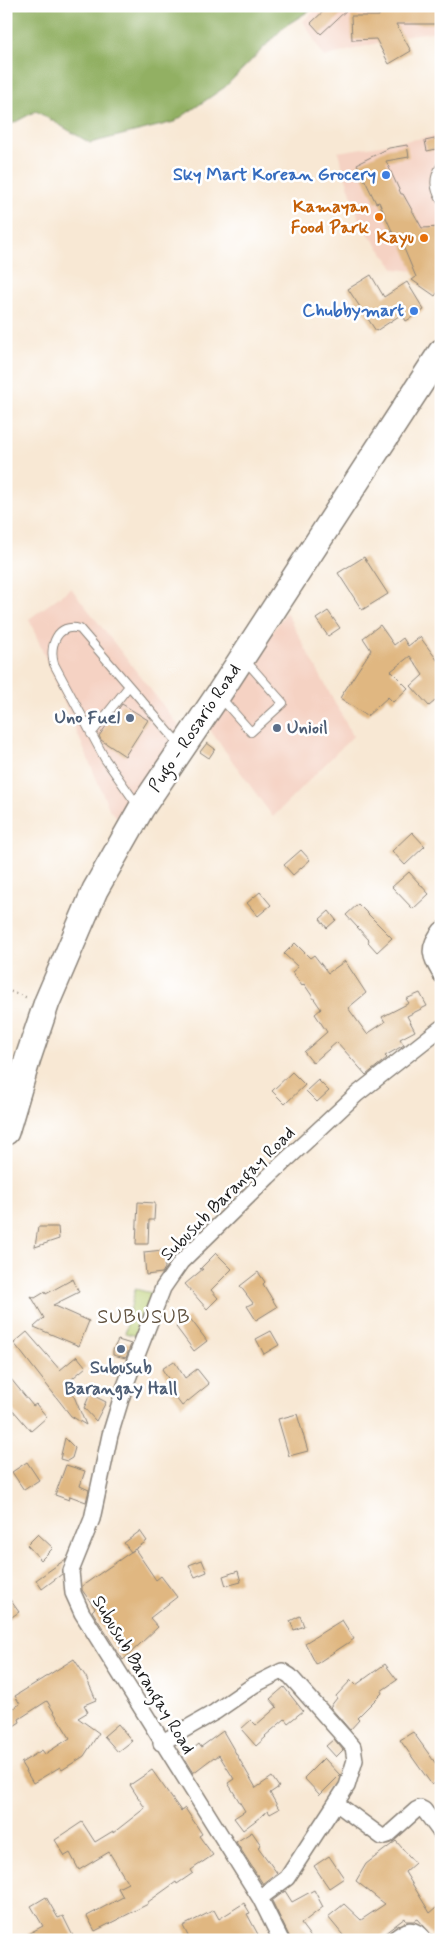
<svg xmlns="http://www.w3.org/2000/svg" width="447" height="1946" font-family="Mynerve,sans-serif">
  <rect width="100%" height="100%" fill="#fff"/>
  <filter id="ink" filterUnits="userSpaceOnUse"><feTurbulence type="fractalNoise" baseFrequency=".02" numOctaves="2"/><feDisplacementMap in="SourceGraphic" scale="10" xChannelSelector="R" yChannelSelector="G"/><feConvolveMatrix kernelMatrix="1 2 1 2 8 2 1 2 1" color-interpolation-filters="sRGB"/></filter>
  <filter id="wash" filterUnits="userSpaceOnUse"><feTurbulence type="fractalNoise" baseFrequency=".0096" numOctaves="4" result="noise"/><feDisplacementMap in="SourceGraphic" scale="20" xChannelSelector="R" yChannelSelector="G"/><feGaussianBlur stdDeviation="1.12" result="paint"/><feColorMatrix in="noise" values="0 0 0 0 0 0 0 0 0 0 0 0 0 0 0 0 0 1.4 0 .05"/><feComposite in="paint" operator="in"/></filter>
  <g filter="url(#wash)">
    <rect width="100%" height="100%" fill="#f8e8d4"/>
    <path fill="#f5d2c3" d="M320 6H441V31L408 35 324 57 303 21Z
      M441 135V258L415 271 395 269 360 223 338 152Z
      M71 588 183 731 122 821 110 811 29 619Z
      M286 612 353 736 273 817 207 726Z"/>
    <path fill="#b9cd71" stroke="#6a7446" d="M135 1289 160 1295 150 1339 125 1333Z"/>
    <path fill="#92b063" stroke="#576640" d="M6 6H317L285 26 225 87 174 122 90 143 36 111 6 127Z"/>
    <g id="blocks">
      <path fill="#e0b781" d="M329 6H351L321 34 311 23Z
        M413 6H436V24H396L411 51 389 64 376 39 352 40 351 16H379V8Z
        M439 138 441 148 427 151 425 141Z
        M407 145 409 157 386 161 401 194H403L422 228 441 227V288L435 296 412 280 416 277 400 239 396 240 379 202 376 203 357 164 389 148Z
        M371 275 384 297 407 282 424 310 406 321 402 314 376 331 348 289Z
        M364 557 388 594 362 610 338 573Z
        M328 611 340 628 328 636 316 619Z
        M380 625 394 645 403 638 408 646 420 637 441 665V696L429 706 411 686 423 675 410 656 391 671 408 688 393 702 388 697 367 716 340 698 371 650 363 638Z
        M122 704 148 720 125 756 101 740 99 736Z
        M207 743 215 749 209 758 200 752Z
        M412 832 425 846 405 865 392 851Z
        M301 850 310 860 293 875 284 865Z
        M409 872 429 894 413 909 392 887Z
        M260 892 271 905 258 916 247 903Z
        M358 904 392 938 377 952 368 942 369 940 346 915Z
        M329 911 336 920 327 928 320 919Z
        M295 943 310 958 314 955 328 973 345 961 366 993 348 1008 367 1034 385 1022 382 1017 409 1003 406 999 420 993 427 1006 407 1016 415 1031 400 1039 404 1045 385 1056 387 1058 366 1075 337 1042 313 1063 304 1052 327 1032 315 1014 321 1009 304 984 302 986 292 972 298 967 284 954Z
        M292 1072 305 1085 285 1104 272 1091Z
        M318 1080 329 1091 317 1102 306 1091Z
        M138 1202 155 1203 154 1220H149L148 1244H136Z
        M38 1227H58L59 1239 35 1247Z
        M163 1250 165 1268 162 1273 146 1275 144 1252Z
        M216 1253 232 1269 211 1290 218 1298 207 1309 185 1284 203 1269H200Z
        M258 1272 265 1282 263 1284 277 1307 256 1320 247 1306 253 1303 240 1286Z
        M73 1279 79 1292 53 1305 89 1321 79 1346 34 1327 44 1318 31 1296 35 1298 45 1292 46 1294Z
        M189 1317 207 1341 194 1351 176 1327Z
        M271 1331 279 1345 264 1354 256 1339Z
        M27 1332 60 1370 77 1356 86 1367 68 1382 86 1425 71 1416 14 1343Z
        M118 1340 131 1344 126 1358 113 1355V1350Z
        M174 1361 185 1378 197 1369 209 1384 182 1406 167 1386 171 1383 162 1369Z
        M6 1373 33 1406 36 1404 47 1417 31 1431 6 1402Z
        M90 1394 106 1402 96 1421 84 1408Z
        M297 1414 308 1451 289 1456 278 1419Z
        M65 1438 75 1448 72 1458 67 1461 60 1459Z
        M27 1462 39 1480 24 1490 12 1472Z
        M66 1465 85 1471 80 1486 89 1490 86 1502 70 1496 69 1500 55 1495Z
        M140 1531 147 1541 131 1552 124 1543Z
        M38 1534 53 1548 41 1560 27 1545Z
        M135 1549 156 1580 161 1576 177 1597 150 1618 158 1627 123 1660 92 1611 95 1608 82 1590V1586Z
        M66 1559 62 1574 42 1589 36 1580Z
        M202 1560 207 1572 195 1577 189 1565Z
        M238 1571 241 1582 226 1586 223 1576Z
        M6 1594 19 1612 6 1621Z
        M300 1616 304 1626 294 1630 290 1621Z
        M342 1620 354 1639 316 1664 305 1643Z
        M74 1659 86 1677 96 1700 84 1705 88 1712 78 1718 99 1733 84 1756 62 1770 60 1767 33 1783 21 1763 42 1750 45 1754 70 1738 47 1701 19 1719 20 1722 6 1731V1713L20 1704 15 1696Z
        M385 1664 397 1680 381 1691 382 1693 357 1718 359 1720 350 1730 330 1707 337 1698 336 1696 351 1680 356 1685Z
        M284 1687 303 1711 288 1723 285 1719 265 1736 266 1737 256 1746 241 1729 251 1720 256 1725 277 1707 270 1699Z
        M118 1724 132 1741 118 1752 104 1736Z
        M223 1731 256 1788 272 1777 279 1787 270 1793 279 1809 270 1814 268 1811 243 1830 234 1818 245 1811 228 1783 234 1779 219 1755 215 1758 214 1757 193 1773 183 1757 199 1744 201 1747Z
        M413 1732 436 1764 441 1761V1779L432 1785 400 1740Z
        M334 1739 343 1750 336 1757 326 1746Z
        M324 1758 340 1775 320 1795 304 1778Z
        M152 1770 181 1811 185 1808 202 1834 199 1836 213 1855 191 1870 193 1873 177 1884 176 1882 148 1902V1904L95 1931 87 1916 123 1897 118 1888 128 1883 109 1852 79 1870 70 1853 65 1856 55 1840 82 1822 95 1842 113 1831V1833L145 1808 130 1785Z
        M252 1832 261 1845 258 1847 277 1873 263 1884 236 1842Z
        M396 1841 415 1863 405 1872 430 1913 441 1904V1940H436L418 1919 414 1921H406L405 1918 376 1940H347L328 1917 344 1904 361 1920 385 1904 356 1881 366 1864Z
        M329 1856 344 1878 329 1888 314 1866Z
        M314 1890 323 1907 301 1924 313 1940H291L272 1901 285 1891 292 1902Z
        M46 1897 58 1918 63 1916 75 1940H16L43 1926 31 1906Z
        M244 1903 250 1913 247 1914 261 1940H190L183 1926 214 1910 219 1919Z"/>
    </g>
  </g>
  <g filter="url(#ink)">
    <use href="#blocks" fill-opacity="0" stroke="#8a8278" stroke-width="1"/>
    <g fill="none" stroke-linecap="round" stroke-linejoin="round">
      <defs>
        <path id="lane" d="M441 166C433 178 434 188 441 200
          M221 698 251 732 283 703 245 660
          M91 734 129 686
          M138 806 105 759 54 664C49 646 57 622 80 629L180 745"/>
        <path id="street" d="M441 930C426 948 430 956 441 975
          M161 1743 215 1712 254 1685 282 1671 290 1676 353 1747 355 1760 347 1786 287 1878 260 1898
          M336 1803 382 1837 388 1835 416 1810 420 1808 424 1810 441 1833
          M281 1940 260 1898 82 1613 73 1593 71 1571 92 1519 110 1435 125 1386 163 1288 181 1262 268 1177 357 1094 441 1028
          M393 1940C407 1929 413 1925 425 1940"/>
        <path id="primary" d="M6 1132 28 1058 47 1002 95 890 141 809 218 695 441 352"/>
      </defs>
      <use href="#lane" stroke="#8a8278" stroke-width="10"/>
      <use href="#street" stroke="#8a8278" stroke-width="18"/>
      <use href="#primary" stroke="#8a8278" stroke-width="28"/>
      <path stroke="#8a8278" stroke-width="2.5" stroke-dasharray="1 4" stroke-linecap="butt" d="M6 990 28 998"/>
      <use href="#lane" stroke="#fff" stroke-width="8"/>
      <use href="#street" stroke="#fff" stroke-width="15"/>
      <use href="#primary" stroke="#fff" stroke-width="25"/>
    </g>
  </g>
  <g fill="#3f7fe0" stroke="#fff" stroke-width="2">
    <circle cx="386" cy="175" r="5"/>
    <circle cx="414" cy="311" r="5"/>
  </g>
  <g fill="#e8710a" stroke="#fff" stroke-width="2">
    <circle cx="379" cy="217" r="5"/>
    <circle cx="424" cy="238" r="5"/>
  </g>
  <g fill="#5c6f8a" stroke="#fff" stroke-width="2">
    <circle cx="130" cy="718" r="5"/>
    <circle cx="277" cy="728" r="5"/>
    <circle cx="121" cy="1349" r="5"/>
  </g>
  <g text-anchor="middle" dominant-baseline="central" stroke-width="5" stroke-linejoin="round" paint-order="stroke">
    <g font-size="18" font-weight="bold" fill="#366cbe" stroke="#fff" text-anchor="end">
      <text x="376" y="175">Sky Mart Korean Grocery</text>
      <text x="404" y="311">Chubbymart</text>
    </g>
    <g font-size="18" font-weight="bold" fill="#c56008" stroke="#fff" text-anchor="end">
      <text x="369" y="207">Kamayan<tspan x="369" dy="21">Food Park</tspan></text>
      <text x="414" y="238">Kayu</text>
    </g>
    <g font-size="18" font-weight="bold" fill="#4e5e75" stroke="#fff" text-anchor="end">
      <text x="120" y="718">Uno Fuel</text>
      <text x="287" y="728" text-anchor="start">Unioil</text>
      <text x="121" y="1368" text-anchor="middle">Subusub<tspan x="121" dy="21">Barangay Hall</tspan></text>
    </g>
    <g font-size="18" fill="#1c1c1c" stroke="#fff">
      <text transform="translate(195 728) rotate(-56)">Pugo - Rosario Road</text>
      <text transform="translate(228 1194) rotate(-45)">Subusub Barangay Road</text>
      <text transform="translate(143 1675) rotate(59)">Subusub Barangay Road</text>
    </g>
    <g font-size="20" letter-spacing="1" fill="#61523f" stroke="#fff">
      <text x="144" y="1317">SUBUSUB</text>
    </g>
  </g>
  <rect width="447" height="1946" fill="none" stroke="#fff" stroke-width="25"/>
</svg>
